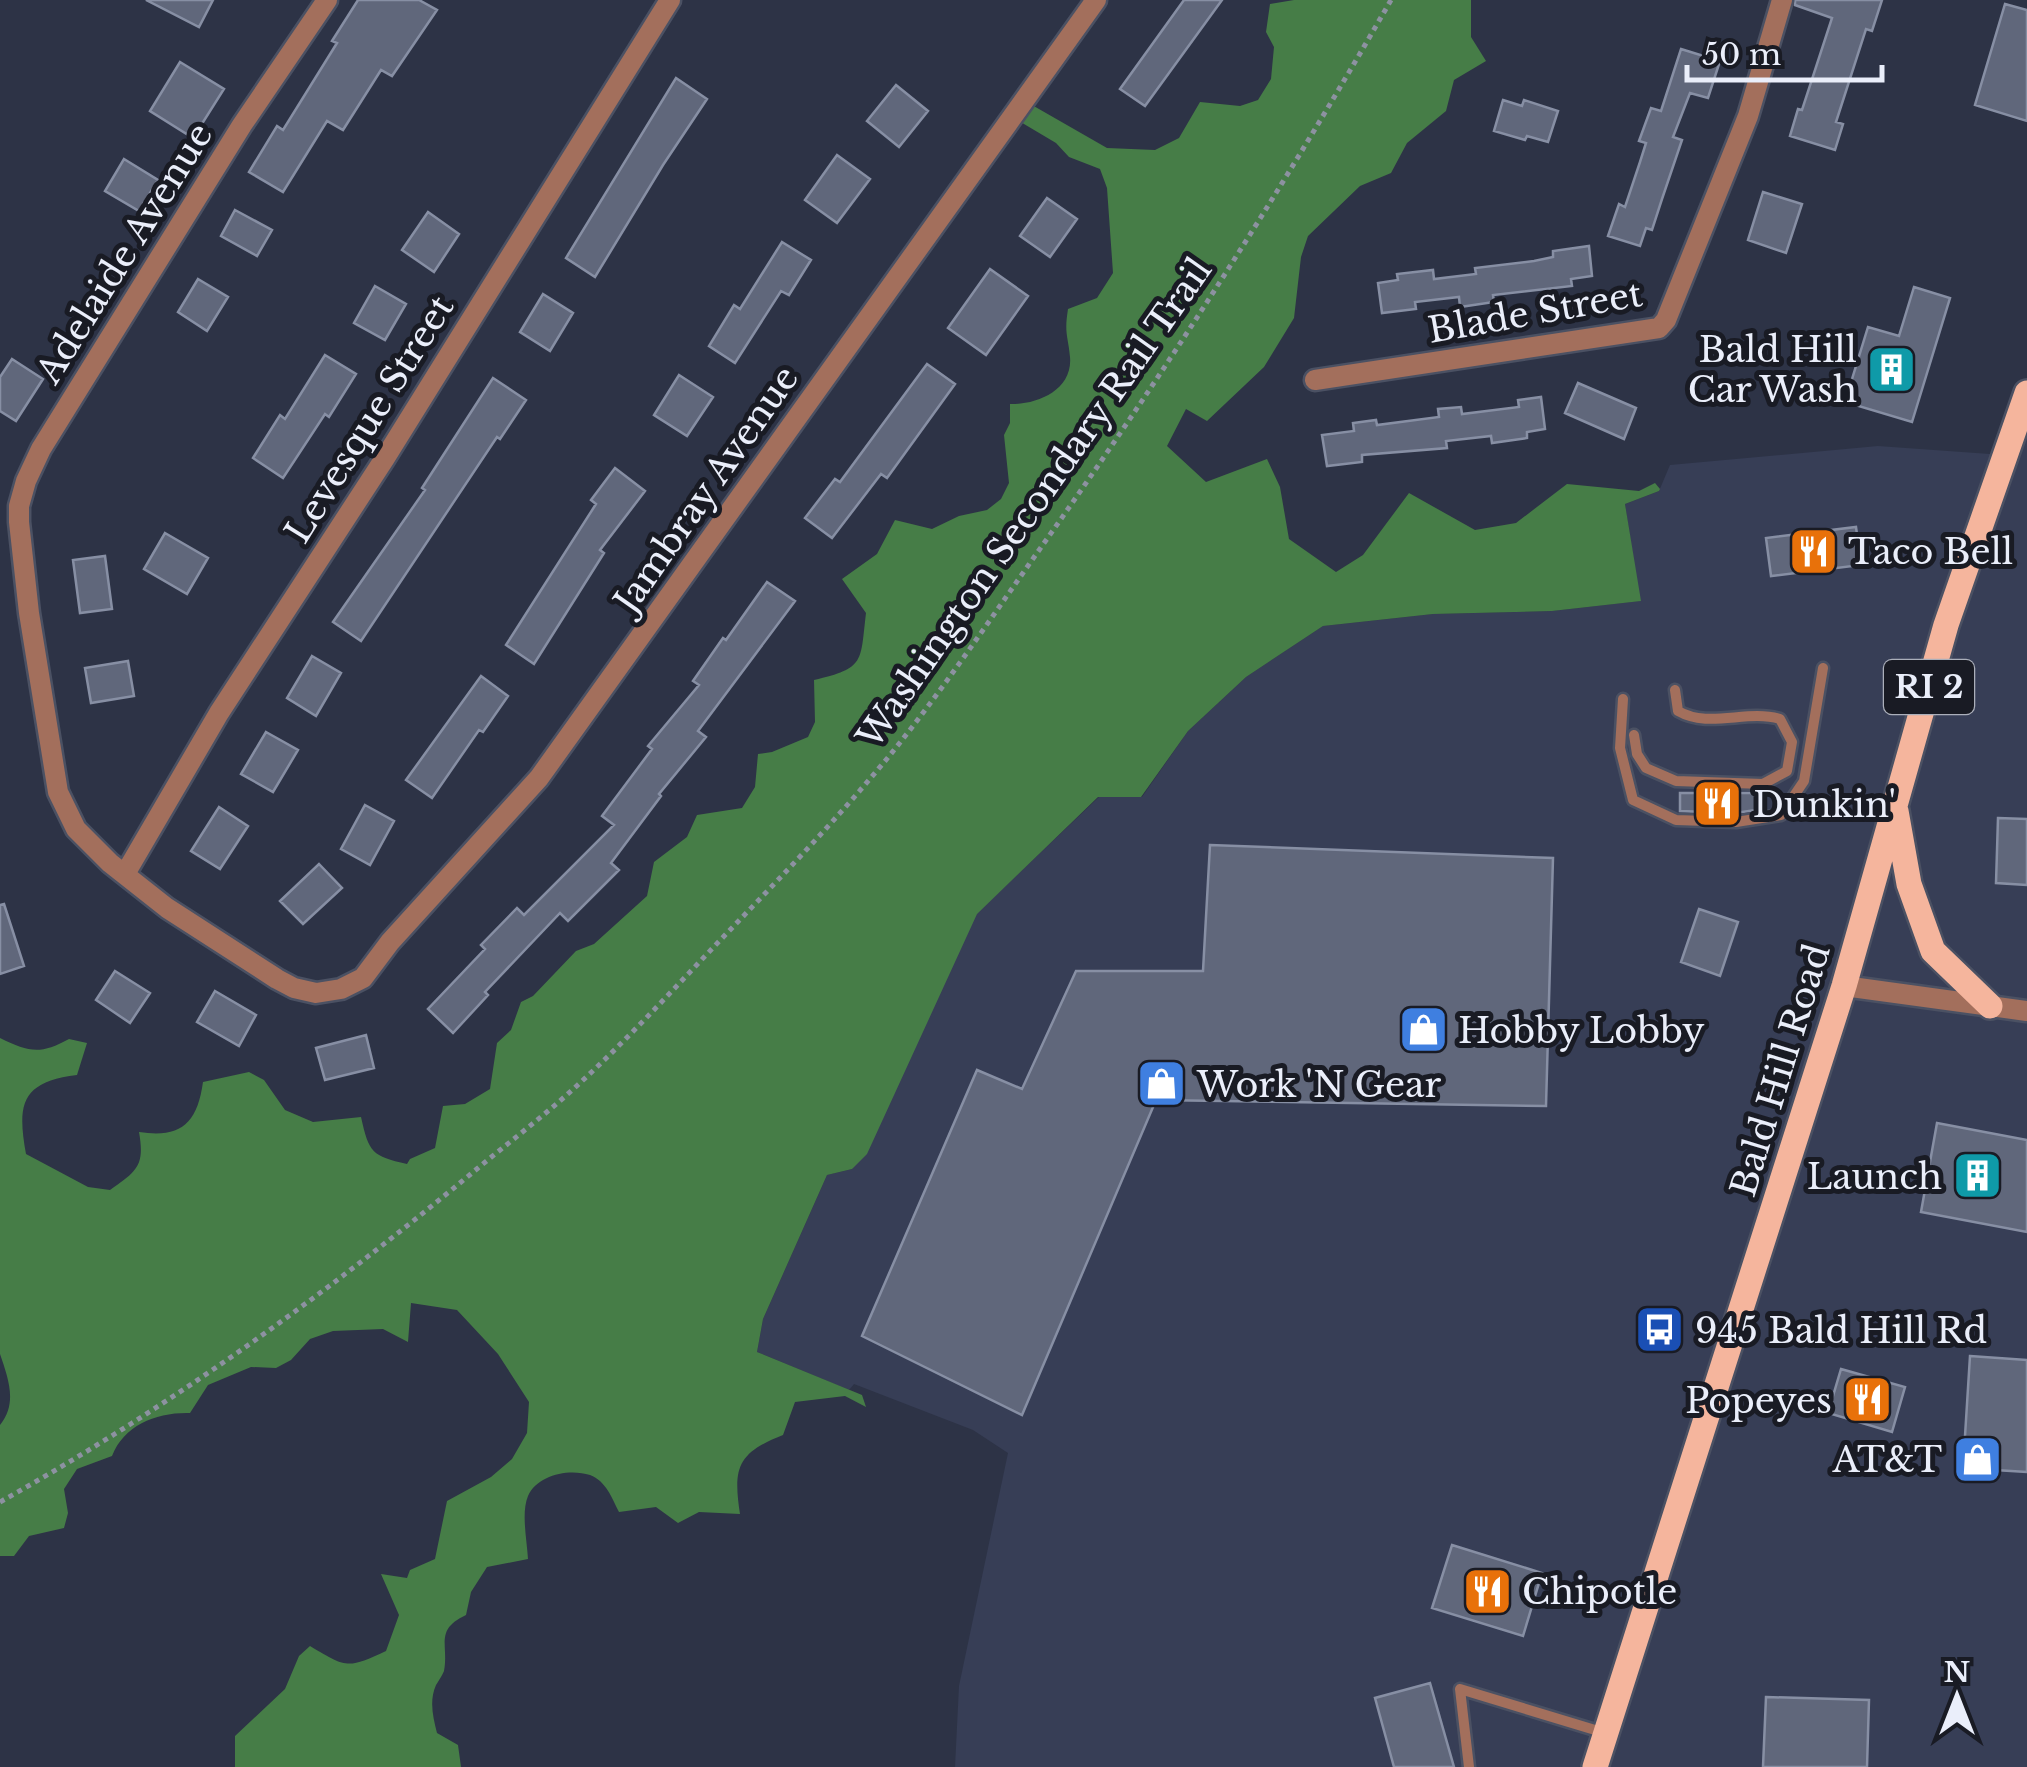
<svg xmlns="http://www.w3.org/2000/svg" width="2027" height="1767" font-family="'Libre Baskerville',serif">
  <rect width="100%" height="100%" fill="#2d3346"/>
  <path fill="#373e56" d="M2027 395V1767H955L959 1686 1008 1453 973 1430 854 1384 849 1390 757 1352 763 1319 827 1175 852 1169 976 914 1099 797H1142L1188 731 1246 677 1323 626 1433 614 1552 611 1640 601 1625 504 1659 491 1670 465 1878 446 2004 455Z"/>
  <path fill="#467d47" d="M1294 0H1471V37L1486 61 1454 80 1446 111 1407 143 1391 173 1360 186 1308 236 1301 257 1294 318 1264 367 1207 421 1186 409 1167 446 1206 482 1267 459 1280 487 1289 539 1336 572 1363 555 1409 493 1475 530 1516 523 1567 484 1639 491 1655 483 1660 489 1659 491 1625 504 1641 601 1552 611 1433 614 1323 626 1246 677 1188 731 1141 797H1098L977 914 867 1154 852 1169 827 1175 763 1319 757 1352 862 1395 866 1407 845 1396 795 1402 783 1435C737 1453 733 1468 740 1514L699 1512 678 1523 656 1507 619 1512C612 1498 606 1481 590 1475 569 1468 537 1475 528 1496 521 1513 527 1540 528 1559L487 1567 471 1592 466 1615C434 1630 449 1645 444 1671 443 1674 438 1682 436 1685 429 1701 433 1717 437 1733L458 1745 461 1767H235V1736L285 1689 299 1656 310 1646C347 1668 347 1669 386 1651L399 1615 381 1574 407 1578 410 1570 435 1559 447 1501 491 1477 512 1459 527 1433 529 1402 498 1354 457 1310 411 1303 408 1342 383 1329 333 1331 310 1339 291 1360 276 1368 251 1367 208 1385 190 1413C157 1412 124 1425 112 1456L77 1469 64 1489 68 1513 64 1528 29 1536 14 1556H0V1425C18 1403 8 1378 0 1354V1038C29 1052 40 1055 69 1039L87 1043 77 1075C21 1082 17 1104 26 1154L88 1187 110 1190C137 1171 145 1166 139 1132 180 1138 197 1125 203 1082L249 1072 264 1080 285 1110 313 1122 361 1117C369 1153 372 1156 407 1164L410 1159 435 1148 443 1106 465 1104 490 1089 497 1043 511 1030 521 1002 533 996 576 951 594 944 647 896 654 862 687 837 697 815 742 808 755 787 758 754 772 752 808 737 815 722 814 680C866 668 860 662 866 613L842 579 877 554 895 520 932 529 959 516 987 510 1001 499 1009 483 1004 435 1010 423V404C1037 405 1073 390 1070 357 1068 335 1064 334 1068 309L1097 298 1113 273 1107 188 1100 169 1069 157 1056 143 1014 118 1025 101 1107 148 1155 150 1179 138 1200 102 1240 106 1258 100 1271 79 1274 47 1266 32 1270 4Z"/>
  <path fill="#60677b" stroke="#878fa4" stroke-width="2.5" d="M146 0H213L199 27Z
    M358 0H419L437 10 392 76 381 70 343 130 327 121 283 192 249 172 277 126 283 130 337 43 332 41Z
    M1184 0H1222L1145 106 1120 89Z
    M1795 0H1882L1872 31 1866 29 1836 122 1843 124 1835 150 1790 136 1798 109 1802 110 1832 18 1795 5Z
    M2005 4 2027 10V121L1975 105Z
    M1681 49 1720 61 1708 98 1690 93 1673 137 1682 140 1662 199 1652 230 1646 228 1640 246 1608 236 1619 204 1625 207 1640 162 1646 143 1639 141 1651 108 1661 111Z
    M180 62 224 89 193 138 150 111Z
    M676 78 707 99 663 165 595 277 566 258Z
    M896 85 928 111 899 147 867 121Z
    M1503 100 1522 106 1524 100 1558 111 1548 142 1527 136 1525 140 1494 131Z
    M837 155 870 179 837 223 805 200Z
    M124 159 158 180 139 211 105 191Z
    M1763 192 1802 204 1786 253 1748 240Z
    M1047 198 1077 219 1050 257 1020 236Z
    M235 210 272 230 257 256 221 236Z
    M428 212 459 234 434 272 402 250Z
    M782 242 811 260 789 295 781 291 735 363 709 346 734 305 740 309Z
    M1589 246 1592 276 1571 279 1572 286 1493 295 1494 302 1460 307 1459 297 1415 302 1416 309 1382 313 1378 283 1398 280 1397 274 1433 270 1434 279 1476 274 1475 268 1534 261 1553 257V251Z
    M990 269 1028 296 986 355 948 328Z
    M198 279 228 297 207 331 178 312Z
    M375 286 406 304 385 340 354 323Z
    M1914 287 1950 298 1912 422 1845 402 1868 327 1899 336Z
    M543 294 573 313 550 351 520 332Z
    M325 355 356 374 329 417 325 414 283 478 253 458 280 415 285 419Z
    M12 359 43 379 16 421 0 411V377Z
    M927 364 955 384 887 478 881 474 832 538 805 518 835 479 840 482Z
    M679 375 713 397 687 436 654 415Z
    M493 378 526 400 500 439 497 437 361 641 333 622 425 490 422 488Z
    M1578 383 1636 408 1624 439 1565 413Z
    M1541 397 1545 429 1527 432V438L1492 443 1491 436 1446 441 1447 448 1362 455V462L1327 466 1322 435 1354 431 1353 423 1376 420 1377 425 1439 417 1438 409 1461 407 1462 414 1519 407 1518 400Z
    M615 468 645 491 600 550 604 553 534 664 506 645 596 504 591 500Z
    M1856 527 1861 565 1771 576 1766 538Z
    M165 533 208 558 187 594 144 569Z
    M105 556 112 609 80 613 73 560Z
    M767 582 795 601 698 731 706 737 659 794 661 796 611 863 619 870 568 921 560 913 485 992 488 995 453 1033 428 1009 485 949 481 945 517 908 524 915 614 825 602 816 652 749 648 746 699 685 693 681 723 638 726 640Z
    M312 656 341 673 316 716 287 698Z
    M128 661 134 696 91 703 85 668Z
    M481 676 508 696 483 732 479 730 432 798 406 780Z
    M266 732 298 750 273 792 241 774Z
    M1680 793H1756V810L1735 813 1680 811Z
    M365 805 394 821 370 865 341 849Z
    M219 807 248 826 220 869 191 851Z
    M1998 818 2027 819V885L1996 883Z
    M1210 845 1553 858 1546 1106 1156 1100 1022 1415 862 1336 977 1070 1022 1089 1076 971H1203Z
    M319 864 342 888 303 924 280 901Z
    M4 904 24 966 0 974V905Z
    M1699 909 1738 922 1720 976 1681 962Z
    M115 971 150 993 130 1023 96 1000Z
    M215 991 256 1015 239 1046 197 1022Z
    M366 1035 374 1068 325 1080 316 1048Z
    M1937 1123 2027 1140V1232L1921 1212Z
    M1970 1356 2027 1360V1472L1963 1468Z
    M1841 1369 1905 1387 1892 1432 1828 1413Z
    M1452 1545 1542 1573 1523 1636 1432 1608Z
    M1430 1683 1454 1767H1394L1375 1698Z
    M1766 1697 1869 1700 1867 1767H1763Z"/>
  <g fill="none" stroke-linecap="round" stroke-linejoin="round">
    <defs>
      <path id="lane" d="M1623 699 1620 748 1633 800 1676 820 1736 822 1781 815 1804 781 1823 668
        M1634 735 1637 754 1646 768 1676 781 1763 784 1787 771 1792 742 1780 719C1747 709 1709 729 1678 711L1675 690
        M1469 1767 1460 1689 1605 1733"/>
      <path id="street" d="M327 0 242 125 41 449 26 481 19 506V522L29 613 58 792 76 829 110 863 167 908 277 979 294 988 316 993 341 989 363 978 390 942 539 778 1096 0
        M1315 380 1659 328 1666 320 1748 116 1782 0
        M125 874 219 713 385 458 670 0
        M1844 986 2027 1011"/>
      <path id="primary" d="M1896 811 1909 884 1933 951 1990 1006
        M1595 1767 1844 986 1946 625 2027 393"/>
    </defs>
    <use href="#lane" stroke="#4b5163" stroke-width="15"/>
    <use href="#street" stroke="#4b5163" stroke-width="25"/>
    <use href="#primary" stroke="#4b5163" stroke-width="30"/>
    <path stroke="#8d92a1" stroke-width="5" stroke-dasharray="5 5" stroke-linecap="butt" d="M0 1502C170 1407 328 1293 478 1168 513 1139 549 1112 582 1081 633 1034 680 982 728 932 783 875 839 817 890 755 942 691 989 621 1037 553 1164 374 1282 190 1391 0"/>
    <use href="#lane" stroke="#a36f5c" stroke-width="10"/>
    <use href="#street" stroke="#a36f5c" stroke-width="20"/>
    <use href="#primary" stroke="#f5b59d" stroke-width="25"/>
  </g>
  <defs>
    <symbol id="building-square" viewBox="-11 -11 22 22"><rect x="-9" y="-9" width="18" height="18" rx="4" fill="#0f9aa8" stroke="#191b24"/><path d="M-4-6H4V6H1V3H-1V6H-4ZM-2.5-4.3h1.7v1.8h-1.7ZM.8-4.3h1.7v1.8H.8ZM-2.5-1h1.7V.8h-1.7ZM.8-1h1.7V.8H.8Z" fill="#fff"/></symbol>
    <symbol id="restaurant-square" viewBox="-11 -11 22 22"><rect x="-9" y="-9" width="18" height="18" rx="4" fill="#e8710a" stroke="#191b24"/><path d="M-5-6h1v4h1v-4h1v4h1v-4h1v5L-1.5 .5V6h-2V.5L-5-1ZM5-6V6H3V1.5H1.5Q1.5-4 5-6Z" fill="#fff"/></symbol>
    <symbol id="shop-square" viewBox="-11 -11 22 22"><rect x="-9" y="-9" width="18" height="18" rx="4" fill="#3f7fe0" stroke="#191b24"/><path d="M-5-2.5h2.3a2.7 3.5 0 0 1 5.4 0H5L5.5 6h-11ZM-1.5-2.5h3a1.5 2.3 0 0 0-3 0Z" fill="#fff"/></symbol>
    <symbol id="bus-square" viewBox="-11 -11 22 22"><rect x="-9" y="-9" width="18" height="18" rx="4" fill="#1a4fb4" stroke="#191b24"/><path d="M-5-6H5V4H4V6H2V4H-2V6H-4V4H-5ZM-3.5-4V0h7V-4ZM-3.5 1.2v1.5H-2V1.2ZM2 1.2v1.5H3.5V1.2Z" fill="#fff"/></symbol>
  </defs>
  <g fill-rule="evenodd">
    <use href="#building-square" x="1864" y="342" width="55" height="55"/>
    <use href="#restaurant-square" x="1786" y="524" width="55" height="55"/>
    <use href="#restaurant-square" x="1690" y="776" width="55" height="55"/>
    <use href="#shop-square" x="1396" y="1002" width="55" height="55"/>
    <use href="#shop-square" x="1134" y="1056" width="55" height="55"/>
    <use href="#building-square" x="1950" y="1148" width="55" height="55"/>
    <use href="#bus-square" x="1632" y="1302" width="55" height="55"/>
    <use href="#restaurant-square" x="1840" y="1372" width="55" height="55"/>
    <use href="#shop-square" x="1950" y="1432" width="55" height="55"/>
    <use href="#restaurant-square" x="1460" y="1564" width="55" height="55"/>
  </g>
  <g text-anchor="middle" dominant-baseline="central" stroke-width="10" stroke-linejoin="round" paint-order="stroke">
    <rect fill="#191b24" stroke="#abafba" stroke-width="2.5" x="1884" y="660" width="90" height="54" rx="8"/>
    <g font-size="32" font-weight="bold" fill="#eaeefa">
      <text x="1929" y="687">RI 2</text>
    </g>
    <g font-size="35" fill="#eaeefa" stroke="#191b24">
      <text transform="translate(124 253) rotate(-58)">Adelaide Avenue</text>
      <text transform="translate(1535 312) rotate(-10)">Blade Street</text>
      <text transform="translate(369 419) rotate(-58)">Levesque Street</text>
      <text transform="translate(706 489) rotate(-55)">Jambray Avenue</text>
      <text transform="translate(1034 503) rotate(-55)">Washington Secondary Rail Trail</text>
      <text transform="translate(1780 1070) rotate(-73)">Bald Hill Road</text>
    </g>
    <g font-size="35" fill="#eaeefa" stroke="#191b24" text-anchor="start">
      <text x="1857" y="349" text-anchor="end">Bald Hill<tspan x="1857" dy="40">Car Wash</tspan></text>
      <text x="1848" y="551">Taco Bell</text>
      <text x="1753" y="804">Dunkin'</text>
      <text x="1458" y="1030">Hobby Lobby</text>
      <text x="1197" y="1084">Work 'N Gear</text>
      <text x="1942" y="1176" text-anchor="end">Launch</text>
      <text x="1695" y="1330">945 Bald Hill Rd</text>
      <text x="1832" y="1400" text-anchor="end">Popeyes</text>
      <text x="1942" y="1459" text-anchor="end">AT&amp;T</text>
      <text x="1522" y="1591">Chipotle</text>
    </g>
  </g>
  <g transform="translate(1957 1697)" stroke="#191b24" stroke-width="8" paint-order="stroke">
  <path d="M0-8L18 38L0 25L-18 38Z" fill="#eaeefa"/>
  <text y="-15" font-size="28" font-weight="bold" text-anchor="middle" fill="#eaeefa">N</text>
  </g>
  <path d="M1687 65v15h195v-15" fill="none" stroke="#eaeefa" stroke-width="5"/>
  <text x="1702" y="65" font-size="30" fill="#eaeefa" stroke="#191b24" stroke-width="8" paint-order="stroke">50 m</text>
</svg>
